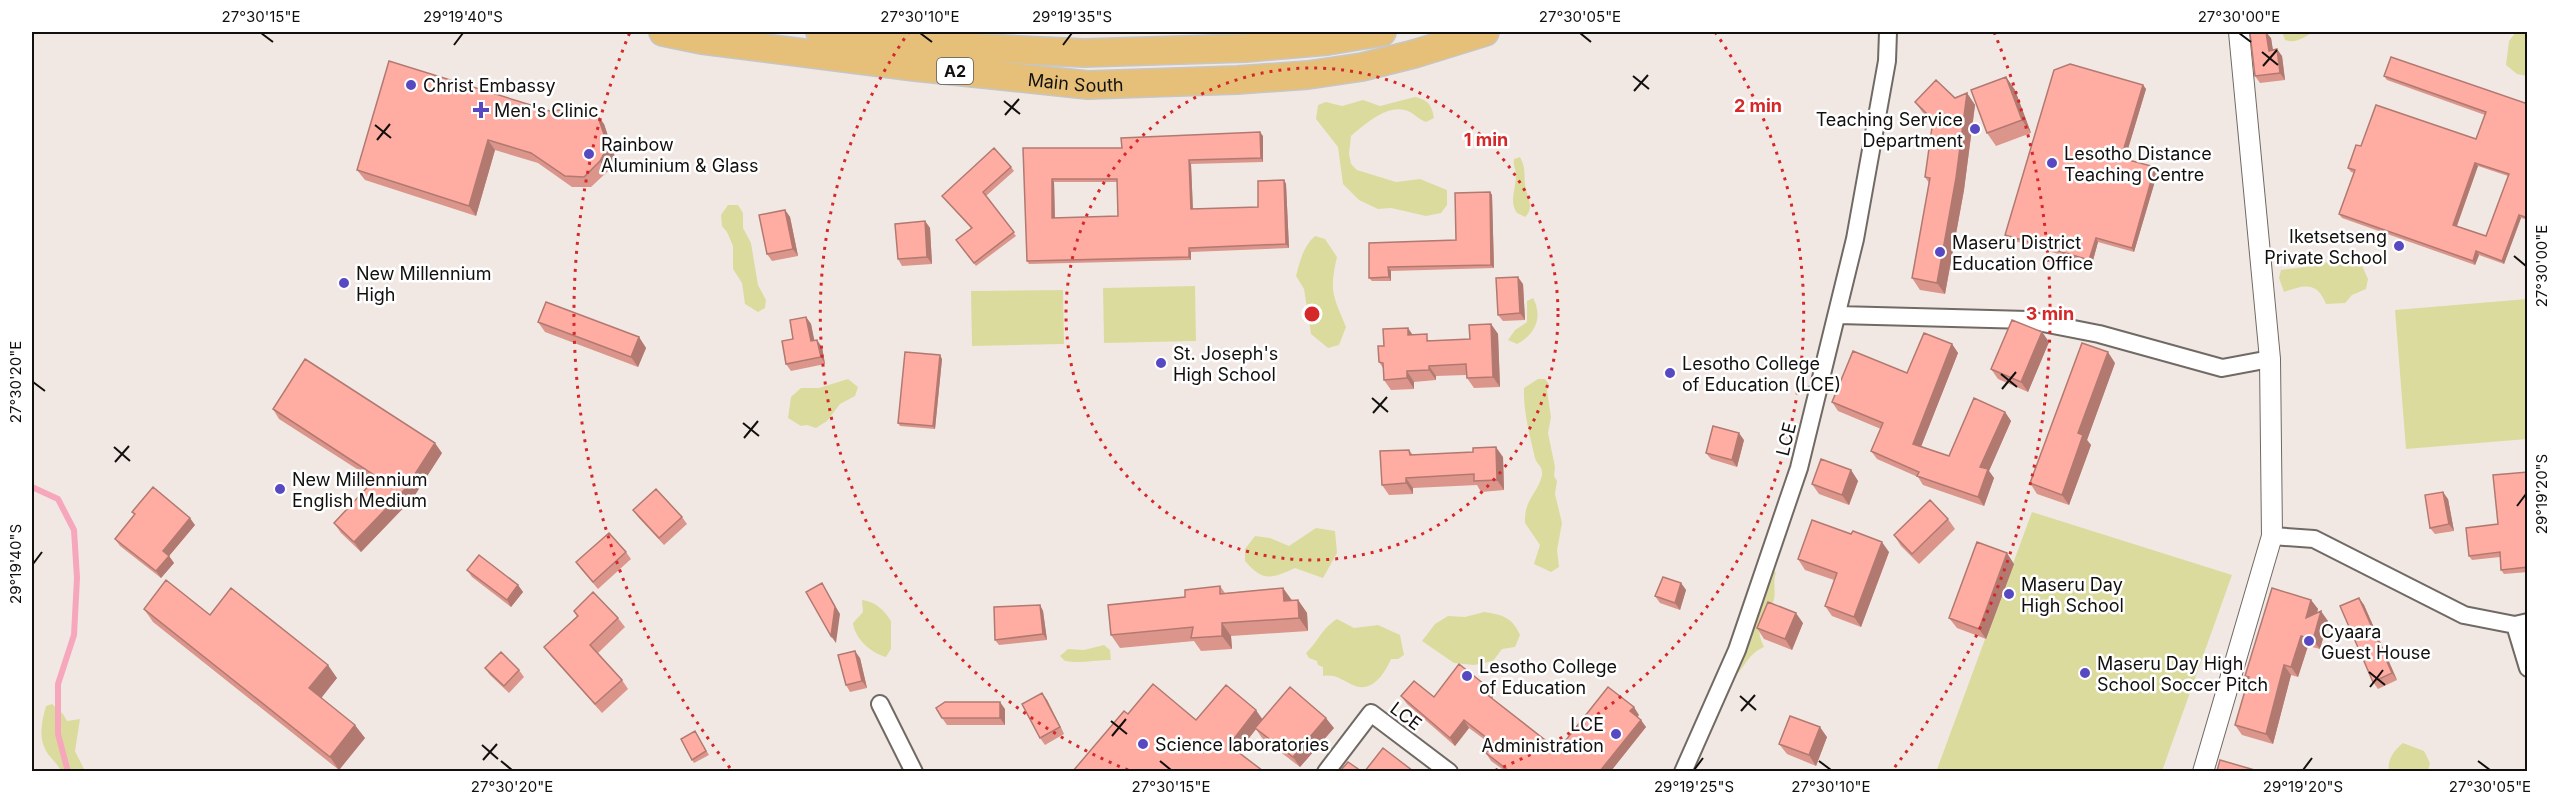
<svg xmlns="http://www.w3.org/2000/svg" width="2559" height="803" font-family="Inter,sans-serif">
  <rect width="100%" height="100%" fill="#f1e8e3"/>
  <path fill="#dcdb9e" d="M2282 32H2313C2305 37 2296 44 2285 40Z
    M2516 32H2527V76L2517 74 2506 65 2509 41Z
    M1415 97C1428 100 1432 105 1434 118L1426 122C1418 119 1413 112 1405 110 1386 105 1365 124 1351 136L1349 154 1351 164 1357 170 1396 182 1420 179 1447 190V205L1441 213 1426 216 1391 208 1378 209 1359 200 1343 184 1338 147 1316 119 1318 105 1326 102 1342 106 1363 100 1380 106Z
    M1520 157C1526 168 1524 174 1525 185 1527 196 1535 208 1525 217L1517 213C1508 200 1517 187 1516 173 1515 167 1513 165 1514 159Z
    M728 205H738L743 213V228L751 243 758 285 766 300 765 308 758 312 745 304 742 283 733 269V246L727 232 722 226 721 215Z
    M1315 236 1325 239 1337 257C1329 291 1333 296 1346 327L1339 345 1328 348 1311 334 1304 289 1296 276C1300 261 1303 247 1315 236Z
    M2344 255 2359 259 2368 279 2366 289 2352 295 2345 303 2326 304C2317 281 2304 285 2284 292L2279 278 2281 270 2320 265Z
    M1195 286 1196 341 1104 343 1103 288Z
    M1063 290 1064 344 972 346 971 291Z
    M1533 298C1543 317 1536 334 1517 344L1508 340 1515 330 1527 322V301Z
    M2527 299V439L2406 449 2395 310Z
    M848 379 858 387 855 396 840 404 827 421 816 428 807 425 801 426 788 418 791 397 801 388H819Z
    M1538 379H1545L1549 384 1547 390 1551 417 1548 433 1555 467 1554 476 1557 481 1555 494 1562 523 1557 550 1559 567 1551 572 1534 564 1540 545 1525 523C1524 498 1538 494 1542 475 1543 466 1537 465 1535 458 1530 436 1523 411 1524 388Z
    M2032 512 2232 575 2162 771 1936 772Z
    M1316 528 1335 531 1337 553 1323 578 1295 568C1271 579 1263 582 1245 561V549L1255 536 1270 538 1289 546Z
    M1772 568 1776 573C1772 583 1777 593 1773 602 1766 622 1752 622 1764 647 1747 654 1744 670 1731 680Z
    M862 600C876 602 884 610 891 621V649L886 657C871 653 855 639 853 623L863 612Z
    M1484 612C1503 615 1512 617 1520 635L1515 647 1502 649 1493 661 1474 665 1454 663 1422 641 1435 624 1448 616 1465 617Z
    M1337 619 1354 628 1378 625 1400 635 1404 655 1398 659H1391C1385 673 1372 694 1353 685 1341 680 1336 674 1323 676V667L1318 665 1317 661 1309 658 1306 653C1319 641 1320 630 1337 619Z
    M1104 645 1110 650 1111 660C1095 660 1080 664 1065 661L1060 656 1068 649 1084 650Z
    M52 704 63 714 67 721 80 719 75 751 85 771H61C57 763 50 758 46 751 38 737 42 720 46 706Z
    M2403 743 2424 751 2430 763 2428 771H2389C2387 760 2394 750 2403 743Z"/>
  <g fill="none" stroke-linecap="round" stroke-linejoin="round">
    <path stroke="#f7a7bc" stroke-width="6" d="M32 487 58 499 74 530 77 578 74 635 58 684V734L68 772"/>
    <defs>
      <path id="minor" d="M1838 315 2028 320 2099 334 2222 368 2270 359
        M2272 536 2314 539 2464 615 2515 625 2528 622
        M2515 625 2528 668
        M880 704 914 772
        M1326 772 1371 713 1449 772
        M1683 772 1737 650 1799 468 1855 239 1887 61 1888 32"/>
      <path id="tertiary" d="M2203 772 2272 536 2270 359 2239 32"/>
      <g id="trunk">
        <path id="s1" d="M663 32 702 40 915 67 1088 85 1237 80 1308 75 1362 67 1414 54 1485 32"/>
        <path d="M820 32 918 45 1084 53 1246 48 1327 41 1382 32"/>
      </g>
    </defs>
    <use href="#minor" stroke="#706964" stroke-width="20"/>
    <use href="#tertiary" stroke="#706964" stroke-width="22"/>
    <use href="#trunk" stroke="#c6c6c5" stroke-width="30"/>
    <use href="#minor" stroke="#fff" stroke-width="16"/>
    <use href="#tertiary" stroke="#fff" stroke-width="20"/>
    <use href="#trunk" stroke="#e6c078" stroke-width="27"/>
  </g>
  <path fill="#db958b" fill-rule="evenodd" d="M2271 38 2273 50 2282 56 2285 80 2260 83 2255 76Z
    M2384 76 2528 104V220L2521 218 2504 264 2479 255 2475 265 2342 218 2339 214 2354 173 2351 172 2348 168 2361 146 2476 139 2485 115 2387 80ZM2478 166 2508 176 2486 236 2457 226Z
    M2006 77 2015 90 2031 133 1996 146 1987 133Z
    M2143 85 2146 89 2125 159 2158 171 2134 252 2098 242 2092 264 2008 239 2005 235Z
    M1967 93 1975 105 1964 190 1945 294 1920 290 1912 278 1929 183 1925 177 1933 123 1923 113 1915 102 1955 98Z
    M550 111 604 124 615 157 607 172 591 187H572L538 163 495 150 476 216 365 180 357 170Z
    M1263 136V162L1191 164 1193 209 1258 207 1284 180 1286 184 1289 248 1191 252V260L1029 264 1027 261 1023 148H1122ZM1054 182H1117L1118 216 1055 218Z
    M1011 167 1014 171 986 196 1016 236 976 266 956 240 971 228 942 196Z
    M1490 192 1492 195 1494 268 1391 271V281H1372L1369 278V243L1456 240Z
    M785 210 790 217 798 256 772 261 767 254Z
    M925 221 930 228 932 264 902 266 898 259Z
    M1523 284 1525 320 1503 321 1498 315Z
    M806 317 811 324 814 341 822 347 825 364 791 371 786 364 793 339Z
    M538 322 639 337 646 348 638 367 545 332Z
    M1491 324 1498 334 1500 387 1474 388 1467 378 1466 375 1436 376V380L1414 382V389L1391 390 1384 380 1383 368 1379 362 1384 346 1413 335 1432 341 1470 339Z
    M2042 332 2049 342 2028 392 1998 379 1991 369Z
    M1952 344 1958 353 1921 446 1949 456 2005 412 2011 421 1989 471 1994 478 1984 506 1923 485 1918 477 1877 459 1871 451 1881 429 1838 411 1832 402 1907 373Z
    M942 359 935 429 900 426 898 423Z
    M2115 363 2087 440 2091 445 2069 505 2037 494 2030 483Z
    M273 409 442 453 413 498 361 552 341 533 334 523 374 480 279 419Z
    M1744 440 1737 467 1711 459 1706 453Z
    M1409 450 1413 455 1503 457 1504 490 1481 492 1477 485 1413 488V494L1389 495 1382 485Z
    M1851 470 1858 481 1849 505 1819 494 1812 484Z
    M2528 472V572L2504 574 2501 570 2500 557 2472 560 2469 556 2498 524Z
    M2448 499 2454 531 2435 534 2430 528Z
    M633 510 682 517 687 524 664 545 638 517Z
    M132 512 195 525 169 556 174 563 161 578 120 546 115 539 134 515Z
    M1948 519 1955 529 1919 564 1901 546 1894 535Z
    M626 552 631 559 598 589 581 569 576 562Z
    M1889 552 1861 627 1832 616 1825 606 1834 580 1805 570 1798 559Z
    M2014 564 1986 639 1957 628 1949 618Z
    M467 570 518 585 523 592 511 607 472 577Z
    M1681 583 1686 590 1680 610 1660 603 1655 596Z
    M1220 586 1225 593 1283 588 1292 600H1298L1307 613 1308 631 1231 636 1232 649 1201 651 1194 641 1120 648 1111 635 1185 597Z
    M2359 598 2364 605 2397 680 2378 689 2373 682Z
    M2311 600 2318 609 2317 613 2328 621 2320 649 2308 646 2298 677 2291 675 2273 744 2242 735 2235 725 2248 680 2245 676Z
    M1040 605 1043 611 1047 640 999 645 995 640Z
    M144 609 337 678 321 697 365 738 339 770 153 622Z
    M574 611 618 618 625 627 598 653 622 680 628 689 602 713 551 656 544 647 577 616Z
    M1803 623 1792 650 1764 639 1757 628Z
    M860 658 867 688 850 692 846 685Z
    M485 668 519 670 524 677 509 693 490 675Z
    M1042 693 1047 700 1064 734 1045 745 1040 738Z
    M1494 695 1492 698 1558 750 1639 715 1637 717 1646 727 1611 771H1505L1491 761 1486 753 1492 745 1469 728 1455 746 1407 704 1401 696 1434 697Z
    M1005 709V725H947L942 718Z
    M1128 714 1196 720H1262L1334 728 1300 767 1262 738 1256 729 1238 752Z
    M695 731 709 755 694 763 692 760Z
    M1827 737 1816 766 1787 754 1779 744Z"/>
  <path fill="#b27971" d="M2266 32 2271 38 2274 58 2269 51Z
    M2277 49 2282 56 2285 80 2280 73Z
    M2006 77 2015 90 2031 133 2022 120Z
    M2143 85 2146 89 2124 162 2121 158Z
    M1967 93 1975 105 1964 190 1945 294 1937 283Z
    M597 114 604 124 615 157 607 172 600 161Z
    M1260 132 1263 136V162L1261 158Z
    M488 140 495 150 476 216 469 206Z
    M1189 160 1191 164 1193 213 1191 209Z
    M2475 163 2478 166 2456 228 2453 225Z
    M2155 167 2158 171 2134 252 2132 248Z
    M1052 179 1054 182 1055 222 1052 218Z
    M1284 180 1286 184 1289 248 1286 244Z
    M1490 192 1492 195 1494 268 1491 265Z
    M785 210 790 217 798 256 793 249Z
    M2519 215 2521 218 2504 264 2502 261Z
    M925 221 930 228 932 264 927 257Z
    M2096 238 2098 242 2092 264 2089 260Z
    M1189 248 1191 252V260L1189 257Z
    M2476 251 2479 255 2475 265 2473 261Z
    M1388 267 1391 271V281L1389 277Z
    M1518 277 1523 284 1525 320 1520 313Z
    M806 317 811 324 816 348 811 341Z
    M1491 324 1498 334 1500 387 1493 377Z
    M1408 328 1415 338 1408 335Z
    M2042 332 2049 342 2028 392 2021 382Z
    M639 337 646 348 638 367 631 357Z
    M817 340 822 347 825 364 821 357Z
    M1952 344 1958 353 1919 452 1913 444Z
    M2108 352 2115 363 2087 440 2091 445 2069 505 2062 495 2078 433Z
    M940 355 942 359 935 429 933 426Z
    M1429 366 1436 376V380L1429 370Z
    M1407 371 1414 382V389L1407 378Z
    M2005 412 2011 421 1989 471 1994 478 1984 506 1978 497 1980 467Z
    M1739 433 1744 440 1737 467 1732 460Z
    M435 443 442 453 413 498 361 552 354 542Z
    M1496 447 1503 457 1504 490 1497 480Z
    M1851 470 1858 481 1849 505 1842 495Z
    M1406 478 1413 488V494L1406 483Z
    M2443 492 2448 499 2454 531 2449 524Z
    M190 518 195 525 169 556 174 563 161 578 156 571 163 551Z
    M1882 542 1889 552 1861 627 1854 617Z
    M2007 553 2014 564 1986 639 1979 629Z
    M822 583 840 614 836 643 831 636Z
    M1681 583 1686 590 1680 610 1675 603Z
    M518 585 523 592 511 607 507 600Z
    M1283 588 1292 601H1284Z
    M2359 598 2364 605 2397 680 2392 673Z
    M1298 600 1307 613 1308 631 1299 618Z
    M2311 600 2318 609 2313 628 2306 618Z
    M1040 605 1043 611 1047 640 1043 634Z
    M2321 611 2328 621 2320 649 2313 640Z
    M1796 613 1803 623 1792 650 1785 639Z
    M1222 623 1231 636 1232 649 1222 636Z
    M2301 636 2308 646 2298 677 2291 667Z
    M855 651 860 658 867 688 862 681Z
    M328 665 337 678 319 701 309 688Z
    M2284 665 2291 675 2273 744 2266 734Z
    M1489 688 1494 695 1491 700 1485 693Z
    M1042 693 1047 700 1064 734 1060 727Z
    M1000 702 1005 709V725L1000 718Z
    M1634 707 1639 715 1636 719 1630 711Z
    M1256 710 1263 720 1236 755 1229 745Z
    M1326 718 1334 728 1300 767 1293 757Z
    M1464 720 1469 728 1455 746 1450 738Z
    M1641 720 1646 727 1611 771H1600Z
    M355 725 365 738 339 770 330 757Z
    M1820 727 1827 737 1816 766 1809 755Z"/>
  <path fill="#ffada2" stroke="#b27971" stroke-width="1.5" fill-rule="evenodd" d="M2258 32H2266L2269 51 2277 49 2280 73 2255 76 2250 33Z
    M2391 57 2528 104V218L2519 215 2502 261 2476 251 2473 261 2339 214 2355 170 2348 168 2356 145 2361 146 2376 105 2476 139 2486 112 2384 76ZM2475 163 2509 174 2486 236 2453 225Z
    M389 61 550 111 574 109 597 114 608 146 600 161 584 177 565 176 531 153 488 140 469 206 357 170Z
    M2070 64 2143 85 2121 158 2155 167 2132 248 2096 238 2089 260 2005 235 2054 70Z
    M2006 77 2022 120 1987 133 1971 90Z
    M1936 80 1955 98 1967 93 1956 178 1937 283 1912 278 1930 178 1925 177 1933 120 1915 102Z
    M1260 132 1261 158 1189 160 1191 209 1258 207V181L1284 180 1286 244 1189 248V257L1027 261 1023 148H1122L1121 138ZM1052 179H1117L1118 216 1052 218Z
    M994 148 1011 167 983 192 1014 232 974 263 956 240 972 228 942 196Z
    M1490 192 1491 265 1388 267 1389 277 1369 278V243L1456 240 1455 193Z
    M785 210 793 249 767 254 759 215Z
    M925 221 927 257 898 259 895 224Z
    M1518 277 1520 313 1498 315 1496 278Z
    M546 302 639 337 631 357 538 322Z
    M806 317 811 341 817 340 821 357 786 364 782 341 793 339 790 320Z
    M2012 320 2042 332 2021 382 1991 369Z
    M1491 324 1493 377 1467 378 1466 364 1429 366V370L1407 371V378L1384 380 1383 363 1379 362 1378 346H1384L1383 329 1408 328V335L1427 334V341L1470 339 1469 325Z
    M1924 333 1952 344 1913 444 1949 456 1974 398 2005 412 1980 467 1988 469 1978 497 1917 476 1919 472 1871 451 1883 423 1832 402 1853 351 1907 373Z
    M2082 343 2108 352 2078 433 2083 435 2062 495 2030 483Z
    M905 352 940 355 933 426 898 423Z
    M305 359 435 443 406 488 354 542 334 523 377 477 273 409Z
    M1713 426 1739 433 1732 460 1706 453Z
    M1496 447 1497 480 1474 481V474L1406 478V483L1382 485 1380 451 1409 450 1410 455 1473 452V448Z
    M1821 459 1851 470 1842 495 1812 484Z
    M2528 472V567L2501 570 2500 552 2469 556 2466 528 2498 524 2493 475Z
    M153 487 190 518 163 551 169 556 156 571 115 539 135 514 132 512Z
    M656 489 682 517 659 538 633 510Z
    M2443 492 2449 524 2430 528 2425 495Z
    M1930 500 1948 519 1912 554 1894 535Z
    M1812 520 1851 534 1853 531 1882 542 1854 617 1825 606 1837 573 1798 559Z
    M609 533 626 552 593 582 576 562Z
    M1977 542 2007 553 1979 629 1949 618Z
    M479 555 518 585 507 600 467 570Z
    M1663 577 1681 583 1675 603 1655 596Z
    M166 580 210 615 231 588 328 665 309 688 355 725 330 757 144 609Z
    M822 583 835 607 831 636 806 592Z
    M1220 586V594L1283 588 1284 601 1298 600 1299 618 1222 623V636L1191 638 1193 627 1111 635 1108 605 1185 597V590Z
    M2272 588 2311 600 2306 618 2321 611 2313 640 2301 636 2291 667 2284 665 2266 734 2235 725 2249 677 2245 676Z
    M593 592 618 618 590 645 622 680 595 704 544 647 578 616 574 611Z
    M2359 598 2392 673 2373 682 2340 606Z
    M1768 602 1796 613 1785 639 1757 628Z
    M1040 605 1043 634 995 640 994 607Z
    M855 651 862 681 846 685 838 655Z
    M501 652 519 670 504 686 485 668Z
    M1459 664 1489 688 1485 693 1558 750 1608 687 1634 707 1630 711 1641 720 1600 771H1509L1486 753 1493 743 1464 720 1450 738 1401 696 1414 681 1434 697Z
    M1153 684 1196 720 1226 685 1256 710 1229 745 1263 771H1073L1124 711 1128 714Z
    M1290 687 1326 718 1293 757 1255 728Z
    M1042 693 1060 727 1040 738 1022 704Z
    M945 702H1000V718H942L936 708Z
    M1790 716 1820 727 1809 755 1779 744Z
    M695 731 706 751 692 760 681 739Z
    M1383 748 1413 771H1365Z
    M2220 760 2258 771H2217Z
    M1348 762 1361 771H1340Z"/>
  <path fill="none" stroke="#12100e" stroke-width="2" d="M261 33 273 42M920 33 932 42M1580 33 1591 42M2239 33 2251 42M454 45 463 33M1063 45 1072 33M2262 52 2278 65M2263 66 2277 50M1633 76 1649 89M1634 91 1648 75M1004 101 1020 114M1005 115 1019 99M375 125 391 138M377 140 390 124M2514 256 2526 266M2001 374 2017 387M33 382 45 391M2002 389 2016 372M1372 398 1388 412M1373 413 1387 397M743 423 759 436M744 438 758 421M114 447 130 461M115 462 129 446M2517 506 2526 494M33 564 42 552M2369 672 2385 685M2370 687 2383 670M1740 696 1756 710M1741 711 1755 695M1111 721 1127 734M1112 736 1126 719M482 745 498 759M483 760 497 744M501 761 512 770M1160 761 1171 770M1819 761 1831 770M2478 761 2490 770M1694 770 1703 758M2303 770 2312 758"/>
  <g fill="none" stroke="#d62828" stroke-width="3" stroke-dasharray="3 6">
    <circle cx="1312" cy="314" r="246"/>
    <path d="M1128 770A492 492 0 0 1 909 32M1715 32A492 492 0 0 1 1496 770"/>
    <path d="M730 768A738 738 0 0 1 630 32M1994 32A738 738 0 0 1 1894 768"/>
  </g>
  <g fill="#5749c1" stroke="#fff" stroke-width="2">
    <circle cx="411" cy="85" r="6"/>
    <path d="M478 101h6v6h6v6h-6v6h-6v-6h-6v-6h6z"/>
    <circle cx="1975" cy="129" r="6"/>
    <circle cx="589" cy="154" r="6"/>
    <circle cx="2052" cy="163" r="6"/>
    <circle cx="2399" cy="246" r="6"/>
    <circle cx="1940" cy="252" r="6"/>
    <circle cx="344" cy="283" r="6"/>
    <circle cx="1161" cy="363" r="6"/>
    <circle cx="1670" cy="373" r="6"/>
    <circle cx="280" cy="489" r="6"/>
    <circle cx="2009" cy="594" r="6"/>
    <circle cx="2309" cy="641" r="6"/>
    <circle cx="2085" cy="673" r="6"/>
    <circle cx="1467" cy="676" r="6"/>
    <circle cx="1616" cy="734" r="6"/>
    <circle cx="1143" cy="744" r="6"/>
  </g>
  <g text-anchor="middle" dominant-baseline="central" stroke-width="5" stroke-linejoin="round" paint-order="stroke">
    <rect fill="#fff" stroke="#595856" stroke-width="1.5" x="937" y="58" width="36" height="26" rx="4.5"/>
    <g font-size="16" font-weight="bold" fill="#12100e">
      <text x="955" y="71">A2</text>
    </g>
    <g font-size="18" fill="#12100e" stroke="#fff">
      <text stroke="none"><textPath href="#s1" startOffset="416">Main South</textPath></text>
      <text transform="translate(1786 439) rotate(-76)">LCE</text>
      <text transform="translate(1406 716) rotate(37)">LCE</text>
    </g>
    <g font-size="18" fill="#12100e" stroke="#fff" text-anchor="start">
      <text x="423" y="85">Christ Embassy</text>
      <text x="494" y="110">Men's Clinic</text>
      <text x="1963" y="119" text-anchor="end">Teaching Service<tspan x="1963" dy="21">Department</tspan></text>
      <text x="601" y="144">Rainbow<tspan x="601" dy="21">Aluminium &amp; Glass</tspan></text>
      <text x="2064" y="153">Lesotho Distance<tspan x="2064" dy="21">Teaching Centre</tspan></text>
      <text x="2387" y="236" text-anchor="end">Iketsetseng<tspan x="2387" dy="21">Private School</tspan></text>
      <text x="1952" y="242">Maseru District<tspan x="1952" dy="21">Education Office</tspan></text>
      <text x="356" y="273">New Millennium<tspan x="356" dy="21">High</tspan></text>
      <text x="1173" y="353">St. Joseph's<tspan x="1173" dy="21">High School</tspan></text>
      <text x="1682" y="363">Lesotho College<tspan x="1682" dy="21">of Education (LCE)</tspan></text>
      <text x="292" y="479">New Millennium<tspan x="292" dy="21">English Medium</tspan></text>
      <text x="2021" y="584">Maseru Day<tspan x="2021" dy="21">High School</tspan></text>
      <text x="2321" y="631">Cyaara<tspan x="2321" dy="21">Guest House</tspan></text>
      <text x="2097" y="663">Maseru Day High<tspan x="2097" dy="21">School Soccer Pitch</tspan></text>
      <text x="1479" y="666">Lesotho College<tspan x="1479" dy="21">of Education</tspan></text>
      <text x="1604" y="724" text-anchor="end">LCE<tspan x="1604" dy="21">Administration</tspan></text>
      <text x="1155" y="744">Science laboratories</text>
    </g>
  </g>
  <circle cx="1312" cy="314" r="9" fill="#d62828" stroke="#fff" stroke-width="3"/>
  <g font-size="18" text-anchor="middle" font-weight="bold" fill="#d62828" stroke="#fff" stroke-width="5" stroke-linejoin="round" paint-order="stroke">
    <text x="1758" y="112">2 min</text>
    <text x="1486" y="146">1 min</text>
    <text x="2050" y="320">3 min</text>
  </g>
  <rect width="2559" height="803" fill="none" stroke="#ffffff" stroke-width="66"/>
  <rect x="33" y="33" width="2493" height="737" fill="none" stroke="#12100e" stroke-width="2"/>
  <g font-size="15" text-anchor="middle" fill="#12100e">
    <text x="261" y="22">27°30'15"E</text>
    <text x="463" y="22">29°19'40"S</text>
    <text x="920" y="22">27°30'10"E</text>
    <text x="1072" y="22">29°19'35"S</text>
    <text x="1580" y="22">27°30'05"E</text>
    <text x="2239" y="22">27°30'00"E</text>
    <text transform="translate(2542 266) rotate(-90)" y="5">27°30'00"E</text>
    <text transform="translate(16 382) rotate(-90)" y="5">27°30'20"E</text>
    <text transform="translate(2542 494) rotate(-90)" y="5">29°19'20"S</text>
    <text transform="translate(16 564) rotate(-90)" y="5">29°19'40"S</text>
    <text x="512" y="792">27°30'20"E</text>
    <text x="1171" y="792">27°30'15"E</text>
    <text x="1694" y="792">29°19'25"S</text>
    <text x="1831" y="792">27°30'10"E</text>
    <text x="2303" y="792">29°19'20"S</text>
    <text x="2490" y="792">27°30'05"E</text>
  </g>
</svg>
